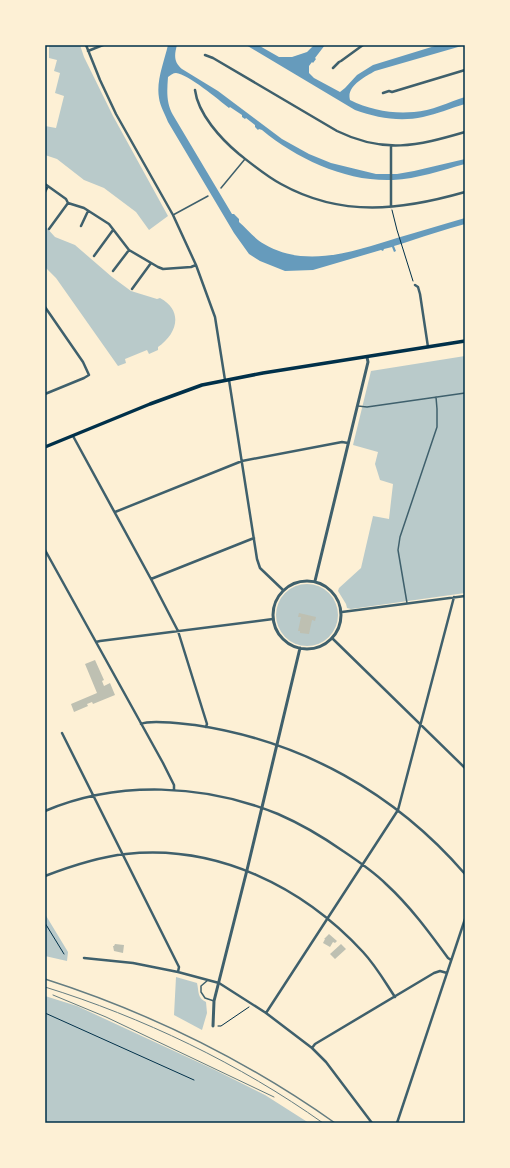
<svg xmlns="http://www.w3.org/2000/svg" width="510" height="1168" font-family="Arial,sans-serif">
  <rect width="100%" height="100%" fill="#fdf0d5"/>
  <path fill="#b9caca" d="M49 45H80L84 57 113 116 168 216 149 230 136 212 104 188 84 180 57 159 45 155V126L56 128 64 96 55 93 60 73 54 71 57 60 49 58Z
    M45 226 55 237 75 245 112 277 131 291 157 299 160 298C184 311 177 334 158 347V350L149 354 147 350 125 359 126 363 118 366 56 278 45 267Z
    M465 356V593L351 609 347 608 346 604 338 591 339 588 361 568 373 516 389 519 393 484 380 480 375 464 378 452 353 445 371 371Z
    M276 615a31 31 0 1 1 62 0a31 31 0 1 1-62 0Z
    M45 914 68 952 67 961 45 956Z
    M176 977 197 983C199 991 197 998 206 1002L207 1013 202 1030 174 1015Z
    M45 996 77 1006 213 1069 265 1095 309 1123H45Z"/>
  <path fill="#669bbc" d="M168 45H177C174 56 174 62 182 69L218 91 282 139 309 154 331 163 376 174H397L414 171 465 159V164C442 170 417 179 393 180 346 182 297 159 262 130L259 129 258 130 255 127V125L246 118 245 119 242 117V115L230 107 229 108C219 100 188 74 176 73 173 73 171 75 168 77 167 91 166 102 173 115L232 214H234L239 219V222C247 229 255 239 264 244 306 269 355 251 397 238 420 231 442 225 465 218V224C446 229 428 235 410 241 405 243 400 244 394 246L396 251 394 252 392 247 384 249 383 251 381 250 313 270 285 271 260 261 249 254 234 233 168 122C165 114 160 106 159 98 156 81 164 62 168 45Z
    M246 45H258L279 57H292L307 52 314 45H325L315 58 316 59 313 63 312 62 309 66V73L314 78 340 92 345 88 357 75 373 65 438 45H465L375 71C365 77 346 86 350 100 370 110 392 114 414 112 431 111 449 102 465 97V104C451 108 437 114 423 117 400 122 377 118 355 110Z"/>
  <path fill="#bec0b2" d="M299 613 316 617 315 621 312 620 309 634 300 633V631H298L301 617H298Z
    M95 660 104 680 102 681 104 686 110 683 115 695 93 704 92 702 87 704 88 706 74 712 71 704 97 693 85 664Z
    M329 934 337 941 335 943 333 942 330 947 323 943 325 939H324Z
    M115 944 124 945 123 953 114 951 113 946H114Z
    M341 944 346 949 335 959 330 954Z"/>
  <g fill="none" stroke-linecap="round" stroke-linejoin="round">
    <path stroke="#003049" stroke-width="1" d="M392 210 397 230 413 281
      M45 923 64 954
      M45 1013 194 1080
      M218 1026H221L249 1007"/>
    <path stroke="#3f606c" stroke-width="1.5" d="M221 188 245 159
      M173 215 208 196
      M358 406 367 407 465 393
      M407 603 398 550 400 537 437 427V409L436 397
      M208 980 201 986V992L205 998 214 1001"/>
    <path stroke="#3f606c" stroke-width="2.5" d="M86 45 100 80 116 114 173 215 196 265 215 317 225 380
      M88 51 103 45
      M205 55 213 58 337 131C384 154 417 146 465 132
      M333 68 339 62 341 61 363 45
      M195 90C198 114 221 139 239 154 253 165 266 176 281 184 342 218 402 210 465 192
      M383 93 389 91 392 92 465 70
      M391 146V207
      M45 184 66 199 68 203 84 208 109 224 129 250 158 267 163 269 191 267 196 265
      M45 192 48 186
      M81 226 88 211
      M49 229 68 203
      M94 256 113 230
      M113 271 129 250
      M415 285 418 287 420 294 428 347
      M132 289 151 263
      M45 307 83 362 89 375 84 378 45 394
      M229 380 257 559 260 568 283 590
      M73 436 151 579 178 631 207 724 206 727
      M115 512 242 461 342 442 348 443
      M45 550 163 763 174 785V790
      M151 579 254 538
      M342 612 465 596
      M332 638 465 768
      M96 642 100 641 273 619
      M141 724C151 719 184 724 195 725 302 741 395 793 465 874
      M62 733 179 967 178 972
      M45 811C118 780 205 784 278 814 301 824 323 837 343 851 358 861 373 871 386 884 410 906 429 932 448 958L451 960
      M45 876C71 866 98 857 126 854 217 844 303 887 363 952 376 966 385 982 395 997
      M84 958 133 963 178 972 219 983 266 1013 312 1048 326 1062 372 1123
      M266 1013 398 810 454 597
      M312 1048 315 1044 434 973 440 971 447 973
      M397 1123 465 919"/>
    <path stroke="#3f606c" stroke-width="3" d="M273 615a34 34 0 1 1 68 0a34 34 0 1 1-68 0Z
      M315 581 368 362 367 357
      M213 1026 214 1001 247 870 300 648"/>
    <path stroke="#003049" stroke-width="3.5" d="M45 447 150 404 202 385 263 373 465 341"/>
    <path stroke="#657d81" stroke-width="1" d="M45 987C142 1017 240 1064 323 1123
      M53 995 106 1017 274 1097"/>
    <path stroke="#657d81" stroke-width="1.5" d="M45 979C148 1012 247 1061 335 1123"/>
  </g>
  <rect width="510" height="1168" fill="none" stroke="#fdf0d5" stroke-width="92"/>
  <rect x="46" y="46" width="418" height="1076" fill="none" stroke="#003049" stroke-width="1.5"/>
</svg>
